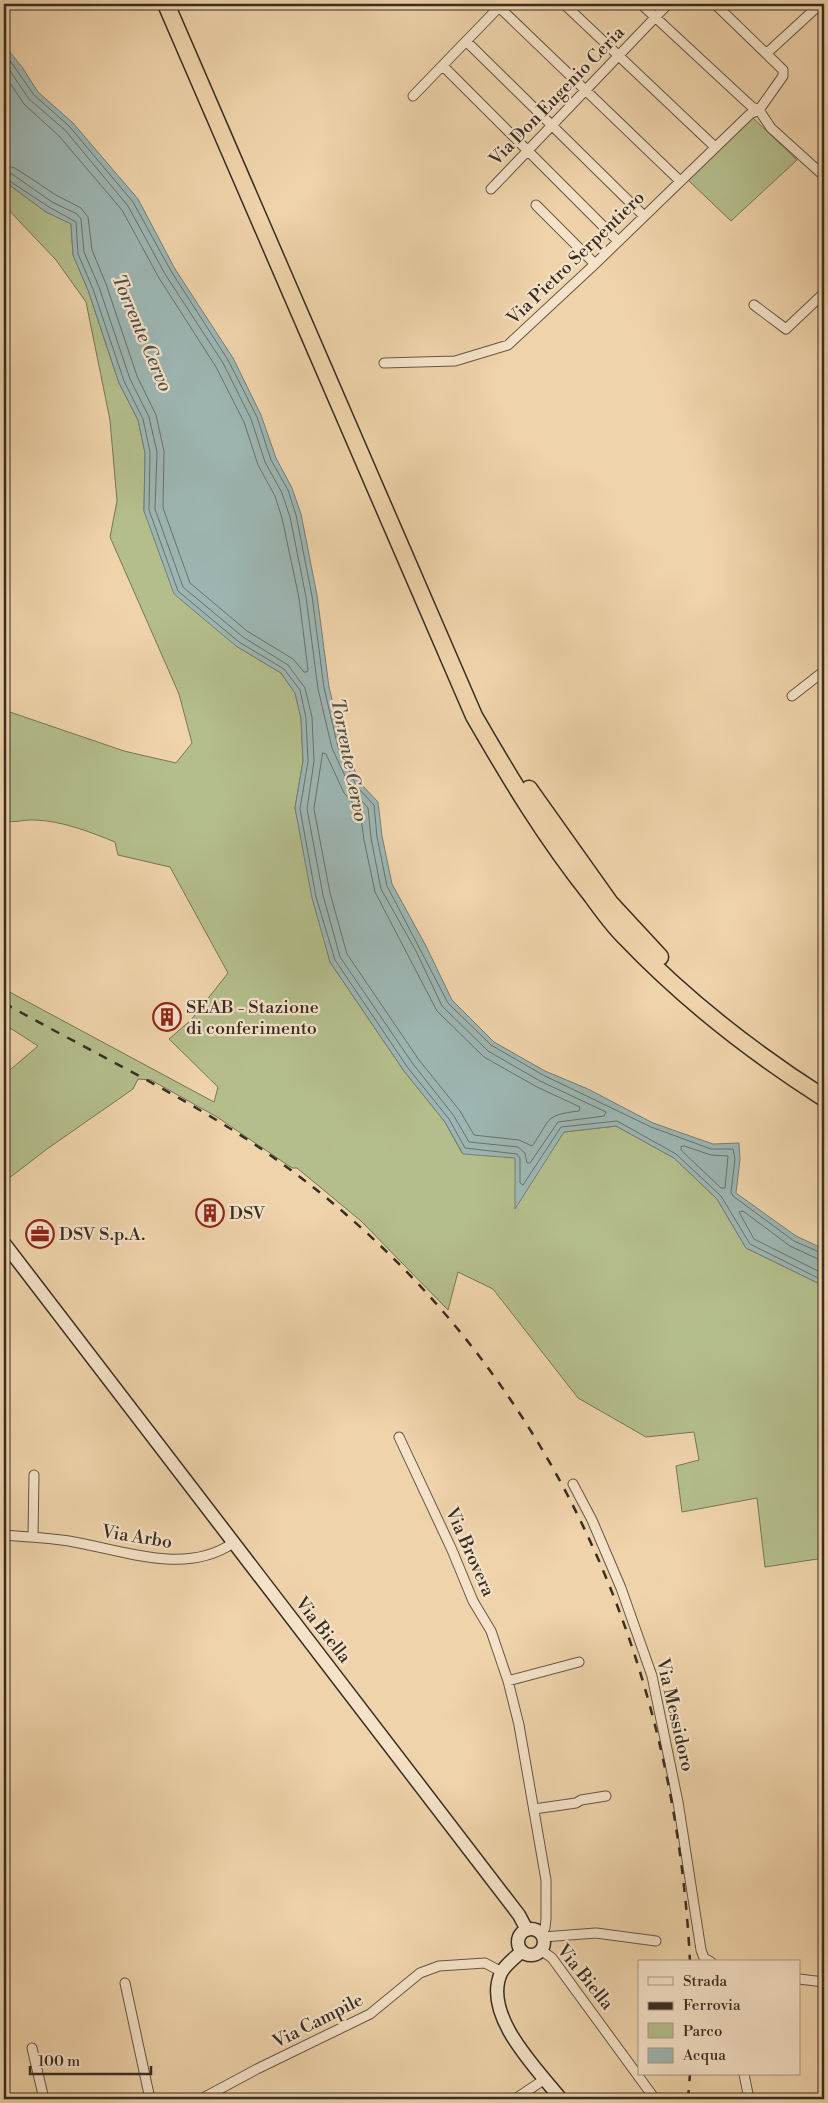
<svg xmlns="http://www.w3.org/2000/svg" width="828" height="2103" font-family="'Libre Bodoni',serif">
  <rect width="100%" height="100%" fill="#efd3aa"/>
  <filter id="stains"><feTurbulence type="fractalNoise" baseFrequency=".004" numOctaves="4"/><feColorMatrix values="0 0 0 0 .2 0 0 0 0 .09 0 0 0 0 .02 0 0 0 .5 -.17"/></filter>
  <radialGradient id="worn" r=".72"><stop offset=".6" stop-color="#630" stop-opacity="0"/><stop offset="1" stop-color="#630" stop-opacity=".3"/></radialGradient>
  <path fill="#b4be8c" stroke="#767658" d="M752 117 797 160 731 221 688 180Z
    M4 181 46 212 71 223 73 255 88 290 119 383 138 420 145 453 144 511 236 646 281 673 295 693 301 718 303 761 295 808 330 962 404 1071 445 1122 462 1153 564 1132 616 1126 674 1158 717 1199 746 1248 824 1286V1558L765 1567 757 1498 682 1512 676 1466 699 1460 694 1432 646 1437 578 1398 493 1289 458 1272 448 1310 361 1221 297 1168H292L217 1117 151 1080 138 1079 133 1089 47 1149 4 1182V1075L38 1046 4 1024V989L214 1102 218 1087 169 1039 191 1020 228 973 170 867 118 855 115 842C90 832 63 821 35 820 24 819 14 824 4 820V710L124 751 176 763 192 743 179 694 110 537 117 501 110 420 86 302 56 260 4 205Z"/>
  <path fill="#9db6b3" stroke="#747f79" d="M4 45 22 67 38 92 73 123 138 199 175 269 233 358 261 415 276 458 292 488 301 514 317 595 329 687 343 745 361 784 378 802 382 836 392 884 426 946 452 1000 494 1042 545 1071 588 1089 653 1123 713 1144 739 1143 740 1159 736 1193 796 1236 824 1249V1286L746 1248 717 1199 674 1158 616 1126 564 1132 515 1209V1158L463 1154 445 1122 404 1071 330 962 312 898 295 808 303 761 301 718 295 693 281 673 236 646 174 594 144 511 145 453 138 420 119 383 88 290 73 255 71 224 46 212 4 181Z"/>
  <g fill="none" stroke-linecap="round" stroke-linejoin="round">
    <path stroke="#6a726b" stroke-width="1" d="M4 52 34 95 69 126 133 202 171 271 228 360 257 417 271 460 288 490 296 515 312 596 324 688 338 747 357 787 374 805 377 837 387 886 448 1003 491 1045 543 1075 651 1127 711 1149H733L735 1159 731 1192 733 1196 794 1241 824 1254
      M4 62 29 99 65 130 128 206 165 274 223 363 251 419 265 462 282 493 290 517 306 597 318 689 332 748 351 789 368 808 371 838 381 889 416 951 442 1006 488 1051 540 1081 606 1112 604 1116 558 1122 530 1163H527L525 1153 518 1147 469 1142 454 1116 413 1064 340 957 323 895 307 809 314 761 312 717 305 688 288 665 243 637 183 587 155 509 157 452 149 417 130 379 99 287 84 252 81 219 77 214 52 202 12 174 4 173
      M4 74 24 104 59 136 122 210 159 278 216 367 244 422 258 465 275 496 282 518 299 598 308 670 307 672H304L293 659 247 631 190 583 163 508 164 451 156 415 137 376 106 284 92 250 88 217 81 208 56 195 15 168 4 165
      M4 179 8 180 49 207 76 222 78 254 93 289 124 381 143 419 150 452 149 510 178 591 239 642 284 669 300 690 306 718 308 761 300 809 316 897 335 960 408 1068 449 1119 465 1148 517 1154 520 1158V1183L523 1185 561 1127 617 1121 676 1154 721 1196 750 1244 824 1281
      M323 753 326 754 344 793 360 811 364 840 375 892 437 1011 484 1057 537 1087 580 1107 579 1111C543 1115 551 1120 532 1146L519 1140 474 1135 460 1111 419 1060 347 954 330 893 314 809Z
      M684 1146 711 1155 728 1156 725 1188H721L681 1150V1147Z
      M824 1260 818 1259 790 1246 743 1211 739 1212 754 1239 824 1274"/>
    <defs>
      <path id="street" d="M564 4 715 147
        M641 4 752 107 759 110
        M715 4 783 70V76L759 110
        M499 7 680 181
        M466 41 644 216
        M767 53 816 8
        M443 66 618 241
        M413 96 502 4
        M759 110 771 128 824 176
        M491 189 668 4
        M536 205 595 264
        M754 305 786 329 824 293
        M384 363 455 361 508 345 595 264 750 114 759 110
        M792 696 824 671
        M399 1437 452 1550 473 1601 491 1631 508 1681 519 1725 546 1880V1919L545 1928 541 1934
        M573 1484 592 1520 621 1588 652 1676 678 1802 701 1950 704 1958 711 1962
        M4 1535C25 1537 48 1538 69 1541 122 1550 185 1576 233 1543
        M33 1537 34 1475
        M508 1681 579 1662
        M534 1809 576 1803 581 1800 606 1796
        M543 1937 596 1933 656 1941
        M541 1950 552 1958 655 2099
        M799 1979 824 1982
        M125 1983 150 2099
        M32 2048 44 2099
        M744 2074 749 2099
        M201 2099 257 2069 370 2014 420 1973 439 1966 485 1963 502 1972
        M515 2099 545 2079"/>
      <path id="secondary" d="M4 1243 519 1915 527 1930
        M518 1942a13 13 0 1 1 26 0a13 13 0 1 1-26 0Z
        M522 1951C516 1957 505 1965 501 1973 482 2015 537 2069 561 2099"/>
      <path id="highway" d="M166 4 474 716C511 780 545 837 592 896 602 910 613 925 625 937 684 999 752 1052 824 1098
        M529 789 610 903 660 957"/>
    </defs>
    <use href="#street" stroke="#655645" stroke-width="11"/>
    <use href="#secondary" stroke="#372d23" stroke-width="15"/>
    <use href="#highway" stroke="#372d23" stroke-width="19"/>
    <use href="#street" stroke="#f5e2c8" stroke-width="9"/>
    <use href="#secondary" stroke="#f5e2c8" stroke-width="12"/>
    <use href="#highway" stroke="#efd3aa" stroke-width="16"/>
    <path stroke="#372d23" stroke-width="2.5" stroke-dasharray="9 9" stroke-linecap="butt" d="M4 1003C89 1051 179 1093 260 1148 534 1336 674 1636 690 1962
      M688 2099 690 2074"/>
  </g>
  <defs>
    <symbol id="building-ring" viewBox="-11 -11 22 22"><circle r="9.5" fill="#f5e2c8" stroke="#8f2418" stroke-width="1.5"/><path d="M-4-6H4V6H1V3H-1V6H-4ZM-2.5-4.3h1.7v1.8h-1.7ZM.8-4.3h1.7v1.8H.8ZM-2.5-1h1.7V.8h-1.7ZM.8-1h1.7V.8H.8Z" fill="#8f2418"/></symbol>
    <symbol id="office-ring" viewBox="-11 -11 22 22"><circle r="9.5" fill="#f5e2c8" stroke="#8f2418" stroke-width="1.5"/><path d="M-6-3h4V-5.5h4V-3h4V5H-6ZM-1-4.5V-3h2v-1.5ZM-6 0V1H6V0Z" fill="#8f2418"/></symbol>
  </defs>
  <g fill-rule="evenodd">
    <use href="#building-ring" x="151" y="1001" width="32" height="32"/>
    <use href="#building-ring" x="194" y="1197" width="32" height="32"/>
    <use href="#office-ring" x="24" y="1218" width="32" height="32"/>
  </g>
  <g text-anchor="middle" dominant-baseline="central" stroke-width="4.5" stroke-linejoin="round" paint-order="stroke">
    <g font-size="18" fill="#372d23" stroke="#f5e2c8">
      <text transform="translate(557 96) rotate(-46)">Via Don Eugenio Ceria</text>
      <text transform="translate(576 258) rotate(-44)">Via Pietro Serpentiero</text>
      <text transform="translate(137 1537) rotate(9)">Via Arbo</text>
      <text transform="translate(470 1552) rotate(66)">Via Brovera</text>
      <text transform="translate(323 1630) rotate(52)">Via Biella</text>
      <text transform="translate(675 1715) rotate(77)">Via Messidoro</text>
      <text transform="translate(585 1977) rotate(51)">Via Biella</text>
      <text transform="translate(318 2021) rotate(-27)">Via Campile</text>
    </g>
    <g font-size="18" fill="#372d23" stroke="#f5e2c8" text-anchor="start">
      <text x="186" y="1007">SEAB - Stazione<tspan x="186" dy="21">di conferimento</tspan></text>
      <text x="229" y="1213">DSV</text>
      <text x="59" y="1234">DSV S.p.A.</text>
    </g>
    <g font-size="19" font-style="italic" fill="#504f47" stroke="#f5e2c8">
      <text transform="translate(142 333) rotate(67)">Torrente Cervo</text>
      <text transform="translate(349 760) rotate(79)">Torrente Cervo</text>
    </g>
  </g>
  <rect width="828" height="2103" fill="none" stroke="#efd3aa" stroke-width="20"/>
  <rect x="5" y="5" width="818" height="2093" fill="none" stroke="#372d23" stroke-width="2.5"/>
  <rect x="10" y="10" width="808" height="2083" fill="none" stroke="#372d23"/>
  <rect x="638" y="1960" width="162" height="115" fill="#f5e2c8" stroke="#a99a86"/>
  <rect x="648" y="1977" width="25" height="8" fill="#f5e2c8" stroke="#a99a86"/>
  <text x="683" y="1986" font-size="15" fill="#372d23">Strada</text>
  <rect x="648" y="2002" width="25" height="8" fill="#372d23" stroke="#a99a86"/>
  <text x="683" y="2010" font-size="15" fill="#372d23">Ferrovia</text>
  <rect x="648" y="2023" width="25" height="15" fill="#b4be8c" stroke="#a99a86"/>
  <text x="683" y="2036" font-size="15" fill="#372d23">Parco</text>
  <rect x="648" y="2048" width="25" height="15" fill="#9db6b3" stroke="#a99a86"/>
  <text x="683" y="2060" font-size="15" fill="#372d23">Acqua</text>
  <path d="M30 2066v8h121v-8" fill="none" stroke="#372d23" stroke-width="2.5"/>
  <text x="38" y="2066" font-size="15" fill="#372d23" stroke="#f5e2c8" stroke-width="4" paint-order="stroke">100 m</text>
  <rect width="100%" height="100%" filter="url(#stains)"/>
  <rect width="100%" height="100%" fill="url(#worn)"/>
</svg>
